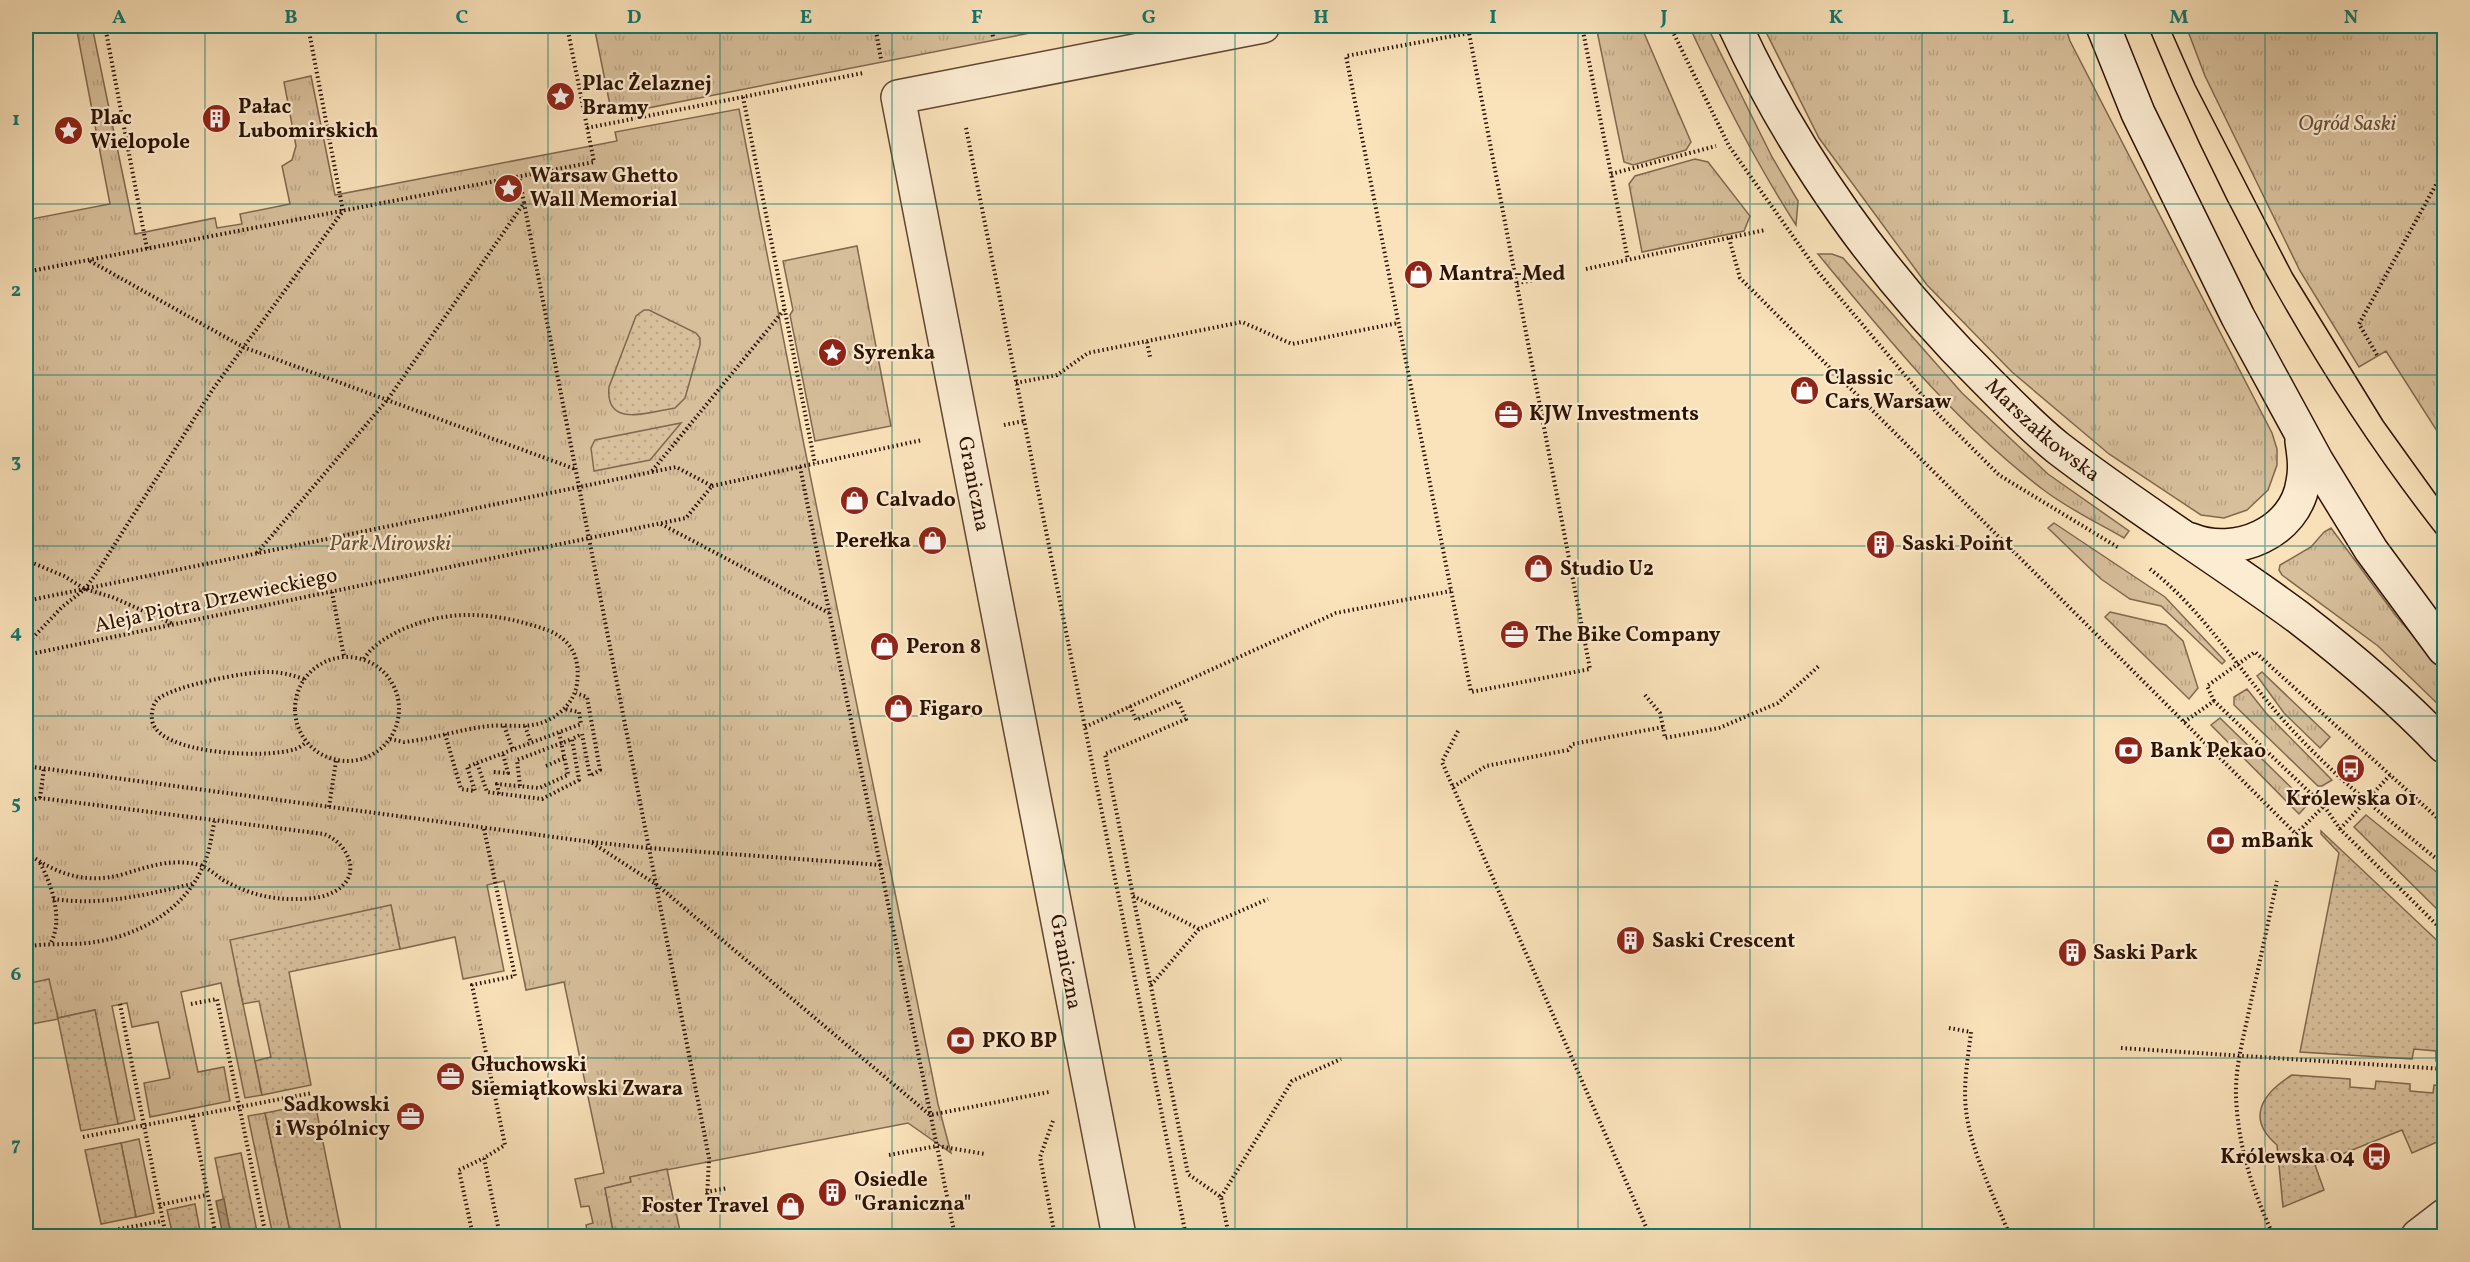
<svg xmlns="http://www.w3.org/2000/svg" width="2470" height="1262" font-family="Vollkorn,serif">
  <defs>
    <pattern id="grass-tufts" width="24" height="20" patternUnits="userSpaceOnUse" patternTransform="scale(1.5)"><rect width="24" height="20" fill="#d7bf9b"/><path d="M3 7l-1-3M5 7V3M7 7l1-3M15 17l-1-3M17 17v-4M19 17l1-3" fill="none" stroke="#b9a384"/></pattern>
    <pattern id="garden-dots" width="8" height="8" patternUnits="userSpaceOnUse" patternTransform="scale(1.5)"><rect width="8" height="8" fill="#d7bf9b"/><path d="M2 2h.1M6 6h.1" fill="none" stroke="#b9a384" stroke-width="1.8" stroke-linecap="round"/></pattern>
    <pattern id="water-ripples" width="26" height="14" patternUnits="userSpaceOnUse" patternTransform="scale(1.5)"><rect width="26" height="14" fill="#b49b7b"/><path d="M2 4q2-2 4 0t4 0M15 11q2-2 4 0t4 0" fill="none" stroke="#937d63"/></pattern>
  </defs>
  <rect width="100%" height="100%" fill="#fae2ba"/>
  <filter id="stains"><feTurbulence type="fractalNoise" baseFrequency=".00333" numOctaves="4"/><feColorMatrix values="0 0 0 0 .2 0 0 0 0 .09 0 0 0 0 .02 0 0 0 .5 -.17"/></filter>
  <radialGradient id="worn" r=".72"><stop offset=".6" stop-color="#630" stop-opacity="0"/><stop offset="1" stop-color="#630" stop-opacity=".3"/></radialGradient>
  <path fill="url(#grass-tufts)" stroke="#82684e" stroke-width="1.5" d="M76 26H92L135 234 215 218 217 228 242 224 240 214 290 204 282 166 292 160 296 146 284 82 311 76 335 195 617 141 615 132 739 109 804 445 938 1104 951 1153 908 1123 630 1177 631 1182 605 1188 614 1236H588L586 1225 593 1223 589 1206 581 1207 575 1179 604 1173 564 982 526 990 504 881 487 885 504 971 463 979 455 937 400 949 391 906 238 980 262 1095 245 1098 221 983 181 992 198 1072 224 1067 230 1101 150 1117 144 1083 170 1078 158 1022 132 1027 127 1003 112 1006 135 1120 118 1124 95 1010 58 1018 26 984V220L110 204Z
    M594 26H1066L612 115Z
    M1596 26H1641L1691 142 1686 150 1633 165 1624 162Z
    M1689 26H1707L1772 157 1798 201 1796 225C1754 160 1722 95 1689 26Z
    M1763 26H2065L2070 41 2272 433 2277 449V465L2268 490 2247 510 2224 518 2201 515 2109 454 2012 372 1927 285 1819 138Z
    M2186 26H2444V442L2386 351 2359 367 2300 271 2205 76Z
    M1695 159 1708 162 1750 216 1744 231 1642 252 1629 184 1635 176Z
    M857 246 891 426 815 441 790 315 793 310 783 261Z
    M1818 254H1832L1843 258 1962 393 2048 474 2129 531 2124 538C2098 523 2069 509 2045 491 1957 425 1888 339 1818 254Z
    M2054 523 2165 597 2225 661 2222 664 2161 606 2130 599 2101 579 2048 528Z
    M2331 528 2396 616 2444 671V710L2378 646 2282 575 2279 570 2280 565 2311 547 2324 532Z
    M2110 612 2166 625 2183 641 2198 688 2189 699 2105 617Z
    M2262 672 2330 737 2320 748 2284 713 2257 676Z
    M2247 689 2266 713 2332 780 2322 786H2318L2234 705V697Z
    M2220 718 2308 804 2299 814 2211 725Z
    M2366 815 2444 878V916L2354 827Z
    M265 1113 291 1236H273L248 1116Z
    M139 1139 154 1213 136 1217 121 1143Z"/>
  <path fill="url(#garden-dots)" stroke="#82684e" stroke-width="1.5" d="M644 310H649L696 333 700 338V345L685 398 675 408C649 412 605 429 609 387L636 316Z
    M681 423 650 460 594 471 591 448 595 440Z
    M2321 831 2444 947V1062L2436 1061V1051L2414 1049 2412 1059 2300 1052 2339 853 2321 834Z
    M391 905 400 949 289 972 311 1085 262 1095 255 1061 271 1057 259 1001 243 1004 230 940Z
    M49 979 58 1018 95 1010 118 1124 81 1131 58 1019 26 1025V984Z
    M2292 1075 2350 1079V1087L2375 1089 2376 1081 2410 1084V1091L2433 1093 2434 1085 2444 1086V1139L2412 1153 2402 1130 2315 1165 2324 1190 2283 1207 2277 1145C2245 1118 2263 1093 2292 1075Z
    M315 1103 342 1236H291L265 1113Z
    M121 1143 136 1217 101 1224 85 1150Z
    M241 1153 258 1236H231L215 1158Z
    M667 1169 681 1236H614L605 1188 631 1182 630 1177Z
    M195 1204 201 1236H173L167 1210Z"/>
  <path fill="url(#water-ripples)" stroke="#7e644b" stroke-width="1.5" d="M224 1199 231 1236H223L216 1201Z"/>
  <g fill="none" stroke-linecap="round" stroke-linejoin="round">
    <defs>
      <path id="minor" d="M1119 1236 898 97 1263 26"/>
      <path id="tertiary" d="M2418 1236 2444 1216"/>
      <g id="secondary">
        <path id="s1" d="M1735 26C1796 158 1883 279 1987 381 2010 404 2033 428 2058 448 2136 508 2219 559 2298 617 2350 657 2399 699 2444 746"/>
        <path d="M2103 26 2138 113 2238 317 2317 462 2371 550 2444 649"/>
        <path d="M2191 540C2235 558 2296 533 2303 482 2306 468 2304 455 2302 441"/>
      </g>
    </defs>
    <use href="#minor" stroke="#604630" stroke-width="36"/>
    <use href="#tertiary" stroke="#604630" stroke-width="36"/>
    <use href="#secondary" stroke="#2c1202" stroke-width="36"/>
    <path stroke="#2c1202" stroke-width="4" stroke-dasharray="1.5 3" stroke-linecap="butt" d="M105 26 147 249
      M875 26 881 59
      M991 26 993 37
      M1465 26 1469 33 1590 669 1471 692 1346 56 1469 33
      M1582 26 1628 260
      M1670 26 1729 146 1819 273 1937 413 1999 475 2119 548
      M743 97 815 464
      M587 128 863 73
      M966 128 1186 1236
      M1611 174 1716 146
      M524 203 709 1158 707 1199
      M1729 238 1740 278 2296 834 2324 806
      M90 261 243 347 575 469
      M1586 269 1765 230
      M26 272 594 162 567 26
      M1517 283 1546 278
      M1147 342 1150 357
      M2377 355 2359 324 2444 170
      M1016 383 1057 375 1088 353 1242 322 1292 344 1398 323
      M1004 425 1024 421
      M800 467 955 1236
      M652 471 784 310
      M712 486 922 440
      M661 524 829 613
      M257 553 388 399 524 203 519 176
      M26 560 64 576 85 589 112 597 173 624
      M2150 569C2204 611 2240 672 2285 722 2333 776 2389 820 2444 865
      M332 592 344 657
      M26 601 676 467 712 486 686 518 26 655
      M26 645 62 607 85 589 96 574 213 389 343 211 308 26
      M295 709a52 52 0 1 1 104 0a52 52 0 1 1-104 0Z
      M364 659C372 646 385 638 399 631 441 611 483 611 528 624 542 628 558 632 568 644 577 654 579 670 577 683 575 701 561 715 544 722 526 729 508 724 489 726 461 729 433 739 404 742L390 739
      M304 679C292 675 281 672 269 672 248 671 173 686 158 699 153 704 151 712 152 720 157 755 268 759 295 749 299 748 303 745 306 742
      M1645 695 1660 713 1663 727
      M2214 701 2207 686 2255 652 2444 824
      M1130 706 1136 720 1178 701 1186 719 1105 754 1188 1174 1221 1197 1229 1236
      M2184 722 2214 701 2324 806 2340 829 2444 932
      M504 726 513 750
      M525 726 531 743
      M1085 727 1336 613 1451 591
      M1458 731 1442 762 1650 1236
      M445 734 461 789 475 791 467 767 477 763 487 792 542 799 579 780 572 739 582 734 590 776 600 770 587 697 576 693
      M477 763 581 724 579 712 565 709
      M26 766 591 842 657 885 930 1115 1049 1092
      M546 766 564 758
      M494 772 508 773 503 754
      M520 786 517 760 572 739
      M1453 787 1486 766 1568 750 1573 744 1663 727 1665 738 1719 728 1778 703 1820 665
      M499 794 497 784 539 788 568 775 559 732
      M40 798 44 768
      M26 801 40 798 324 834C344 841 362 870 341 887 330 897 312 899 298 899 270 900 246 893 223 880 216 875 208 868 200 865 172 858 150 866 124 874 87 885 55 874 26 852
      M329 807 336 761
      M484 829 515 976 472 985 505 1145 484 1158 500 1236
      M2340 829 2391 774
      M592 842 648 848 881 865
      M40 863C52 885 64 921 50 944
      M1133 896 1199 929
      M53 899C102 906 145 895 192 884
      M26 947C49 942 72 946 95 942 145 934 191 905 207 856 211 844 212 831 215 819
      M1151 985 1199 929 1268 899
      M120 1004 166 1236
      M191 1004 217 999 266 1236
      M1949 1028 1971 1032C1968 1058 1963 1084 1966 1110 1970 1149 1995 1199 2010 1236
      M2121 1048 2444 1069
      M192 1116 216 1236
      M1053 1121 1040 1157 1055 1236
      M83 1137 312 1093
      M889 1155 937 1146 985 1154
      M706 1192 728 1188
      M1221 1197 1292 1081 1341 1059
      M159 1205 207 1195
      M2270 1228C2251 1186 2238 1144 2236 1097 2235 1066 2244 1036 2250 1006 2259 965 2268 923 2277 881
      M83 1236 162 1221
      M473 1236 459 1170 484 1158"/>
    <use href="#minor" stroke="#fcecd2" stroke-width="33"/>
    <use href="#tertiary" stroke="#fcecd2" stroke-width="33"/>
    <use href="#secondary" stroke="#fcecd2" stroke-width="33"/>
    <path stroke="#2c1202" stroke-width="1.5" d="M2148 26C2222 207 2322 390 2444 543
      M2169 26 2195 85 2292 273 2383 421 2444 506"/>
  </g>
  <path fill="none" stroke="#0f766e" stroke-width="1.5" stroke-opacity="0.55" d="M205 26V1236M376 26V1236M548 26V1236M720 26V1236M892 26V1236M1063 26V1236M1235 26V1236M1407 26V1236M1578 26V1236M1750 26V1236M1922 26V1236M2094 26V1236M2265 26V1236M26 204H2444M26 375H2444M26 546H2444M26 716H2444M26 887H2444M26 1058H2444"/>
  <defs>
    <symbol id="sight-disc" viewBox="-11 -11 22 22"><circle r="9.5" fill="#8f2418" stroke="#fcecd2"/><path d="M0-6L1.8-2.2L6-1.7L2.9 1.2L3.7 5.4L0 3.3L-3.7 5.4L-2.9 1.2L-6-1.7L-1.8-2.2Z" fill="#fff"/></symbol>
    <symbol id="building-disc" viewBox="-11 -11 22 22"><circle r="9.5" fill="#8f2418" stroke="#fcecd2"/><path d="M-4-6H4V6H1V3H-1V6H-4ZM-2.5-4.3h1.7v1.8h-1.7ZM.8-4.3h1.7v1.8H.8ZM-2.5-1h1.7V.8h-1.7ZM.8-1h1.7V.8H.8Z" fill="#fff"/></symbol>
    <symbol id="shop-disc" viewBox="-11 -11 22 22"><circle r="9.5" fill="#8f2418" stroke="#fcecd2"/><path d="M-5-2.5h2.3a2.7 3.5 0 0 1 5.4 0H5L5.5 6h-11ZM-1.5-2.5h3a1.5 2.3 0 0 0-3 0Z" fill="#fff"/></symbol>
    <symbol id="office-disc" viewBox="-11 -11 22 22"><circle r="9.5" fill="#8f2418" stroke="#fcecd2"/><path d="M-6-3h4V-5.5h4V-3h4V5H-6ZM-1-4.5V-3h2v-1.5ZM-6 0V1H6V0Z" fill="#fff"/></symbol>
    <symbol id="bank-disc" viewBox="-11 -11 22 22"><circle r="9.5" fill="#8f2418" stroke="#fcecd2"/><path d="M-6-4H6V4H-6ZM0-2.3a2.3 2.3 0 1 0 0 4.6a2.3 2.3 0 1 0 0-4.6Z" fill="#fff"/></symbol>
    <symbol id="bus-disc" viewBox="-11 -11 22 22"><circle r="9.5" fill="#8f2418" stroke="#fcecd2"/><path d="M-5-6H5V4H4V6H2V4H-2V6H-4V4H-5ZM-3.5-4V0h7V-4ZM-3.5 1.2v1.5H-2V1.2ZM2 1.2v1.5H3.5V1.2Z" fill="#fff"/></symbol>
  </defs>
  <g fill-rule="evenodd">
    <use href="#sight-disc" x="544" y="80" width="33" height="33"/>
    <use href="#building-disc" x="200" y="102" width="33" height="33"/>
    <use href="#sight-disc" x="52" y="114" width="33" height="33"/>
    <use href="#sight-disc" x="492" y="172" width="33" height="33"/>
    <use href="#shop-disc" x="1402" y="258" width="33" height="33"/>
    <use href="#sight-disc" x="816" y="336" width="33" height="33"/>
    <use href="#shop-disc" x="1788" y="374" width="33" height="33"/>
    <use href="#office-disc" x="1492" y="398" width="33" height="33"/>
    <use href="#shop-disc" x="838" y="484" width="33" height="33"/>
    <use href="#shop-disc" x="916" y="524" width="33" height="33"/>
    <use href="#building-disc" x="1864" y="528" width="33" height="33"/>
    <use href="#shop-disc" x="1522" y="552" width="33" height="33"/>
    <use href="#office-disc" x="1498" y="618" width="33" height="33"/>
    <use href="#shop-disc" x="868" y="630" width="33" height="33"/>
    <use href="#shop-disc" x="882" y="692" width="33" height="33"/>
    <use href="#bank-disc" x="2112" y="734" width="33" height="33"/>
    <use href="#bus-disc" x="2334" y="752" width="33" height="33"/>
    <use href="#bank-disc" x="2204" y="824" width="33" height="33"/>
    <use href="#building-disc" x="1614" y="924" width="33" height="33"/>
    <use href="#building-disc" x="2056" y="936" width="33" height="33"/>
    <use href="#bank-disc" x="944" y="1024" width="33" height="33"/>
    <use href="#office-disc" x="434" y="1060" width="33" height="33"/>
    <use href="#office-disc" x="394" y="1100" width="33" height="33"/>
    <use href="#bus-disc" x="2360" y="1140" width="33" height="33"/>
    <use href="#building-disc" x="816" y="1176" width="33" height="33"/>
    <use href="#shop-disc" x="774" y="1190" width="33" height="33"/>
  </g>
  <g text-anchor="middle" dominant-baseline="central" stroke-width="4.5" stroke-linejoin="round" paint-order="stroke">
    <g font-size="21" font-weight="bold" fill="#2c1202" stroke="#fcecd2" text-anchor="start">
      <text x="582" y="84">Plac Żelaznej<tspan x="582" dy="24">Bramy</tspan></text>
      <text x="238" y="107">Pałac<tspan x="238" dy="24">Lubomirskich</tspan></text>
      <text x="90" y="118">Plac<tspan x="90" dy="24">Wielopole</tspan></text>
      <text x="530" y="176">Warsaw Ghetto<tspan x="530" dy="24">Wall Memorial</tspan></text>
      <text x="1439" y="274">Mantra-Med</text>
      <text x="853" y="353">Syrenka</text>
      <text x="1825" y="378">Classic<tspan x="1825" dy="24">Cars Warsaw</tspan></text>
      <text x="1529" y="414">KJW Investments</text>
      <text x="876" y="500">Calvado</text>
      <text x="911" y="541" text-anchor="end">Perełka</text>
      <text x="1902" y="544">Saski Point</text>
      <text x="1560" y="569">Studio U2</text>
      <text x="1535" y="635">The Bike Company</text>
      <text x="906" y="647">Peron 8</text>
      <text x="919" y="709">Figaro</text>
      <text x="2150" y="751">Bank Pekao</text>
      <text x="2351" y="799" text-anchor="middle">Królewska 01</text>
      <text x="2241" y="841">mBank</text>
      <text x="1652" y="941">Saski Crescent</text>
      <text x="2093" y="953">Saski Park</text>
      <text x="982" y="1041">PKO BP</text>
      <text x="471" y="1065">Głuchowski<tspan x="471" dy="24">Siemiątkowski Zwara</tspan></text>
      <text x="390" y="1105" text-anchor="end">Sadkowski<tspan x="390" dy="24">i Wspólnicy</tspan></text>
      <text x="2355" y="1157" text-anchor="end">Królewska 04</text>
      <text x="854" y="1180">Osiedle<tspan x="854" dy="24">"Graniczna"</tspan></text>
      <text x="769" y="1206" text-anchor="end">Foster Travel</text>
    </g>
    <g font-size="21" font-style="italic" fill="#684f38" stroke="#fcecd2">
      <text x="2347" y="124">Ogród Saski</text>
      <text x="390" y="544">Park Mirowski</text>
    </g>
    <g font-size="21" fill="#2c1202" stroke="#fcecd2">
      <text stroke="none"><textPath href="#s1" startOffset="512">Marszałkowska</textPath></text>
      <text transform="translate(973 484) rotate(79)">Graniczna</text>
      <text transform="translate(216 601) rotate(-12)">Aleja Piotra Drzewieckiego</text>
      <text transform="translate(1065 962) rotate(79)">Graniczna</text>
    </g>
  </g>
  <rect width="2470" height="1262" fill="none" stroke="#fae2ba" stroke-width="66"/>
  <rect x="33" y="33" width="2404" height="1196" fill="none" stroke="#0f766e" stroke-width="2"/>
  <g font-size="20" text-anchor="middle" font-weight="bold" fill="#0f766e">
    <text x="119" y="23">A</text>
    <text x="291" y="23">B</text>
    <text x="462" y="23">C</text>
    <text x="634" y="23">D</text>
    <text x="806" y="23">E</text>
    <text x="977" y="23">F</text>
    <text x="1149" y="23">G</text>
    <text x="1321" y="23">H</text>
    <text x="1493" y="23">I</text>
    <text x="1664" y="23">J</text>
    <text x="1836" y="23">K</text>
    <text x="2008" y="23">L</text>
    <text x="2179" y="23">M</text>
    <text x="2351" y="23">N</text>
    <text x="16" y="125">1</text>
    <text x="16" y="296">2</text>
    <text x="16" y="467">3</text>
    <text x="16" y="638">4</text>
    <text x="16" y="809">5</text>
    <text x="16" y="980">6</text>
    <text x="16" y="1150">7</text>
  </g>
  <rect width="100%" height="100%" filter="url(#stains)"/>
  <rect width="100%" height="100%" fill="url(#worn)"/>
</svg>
